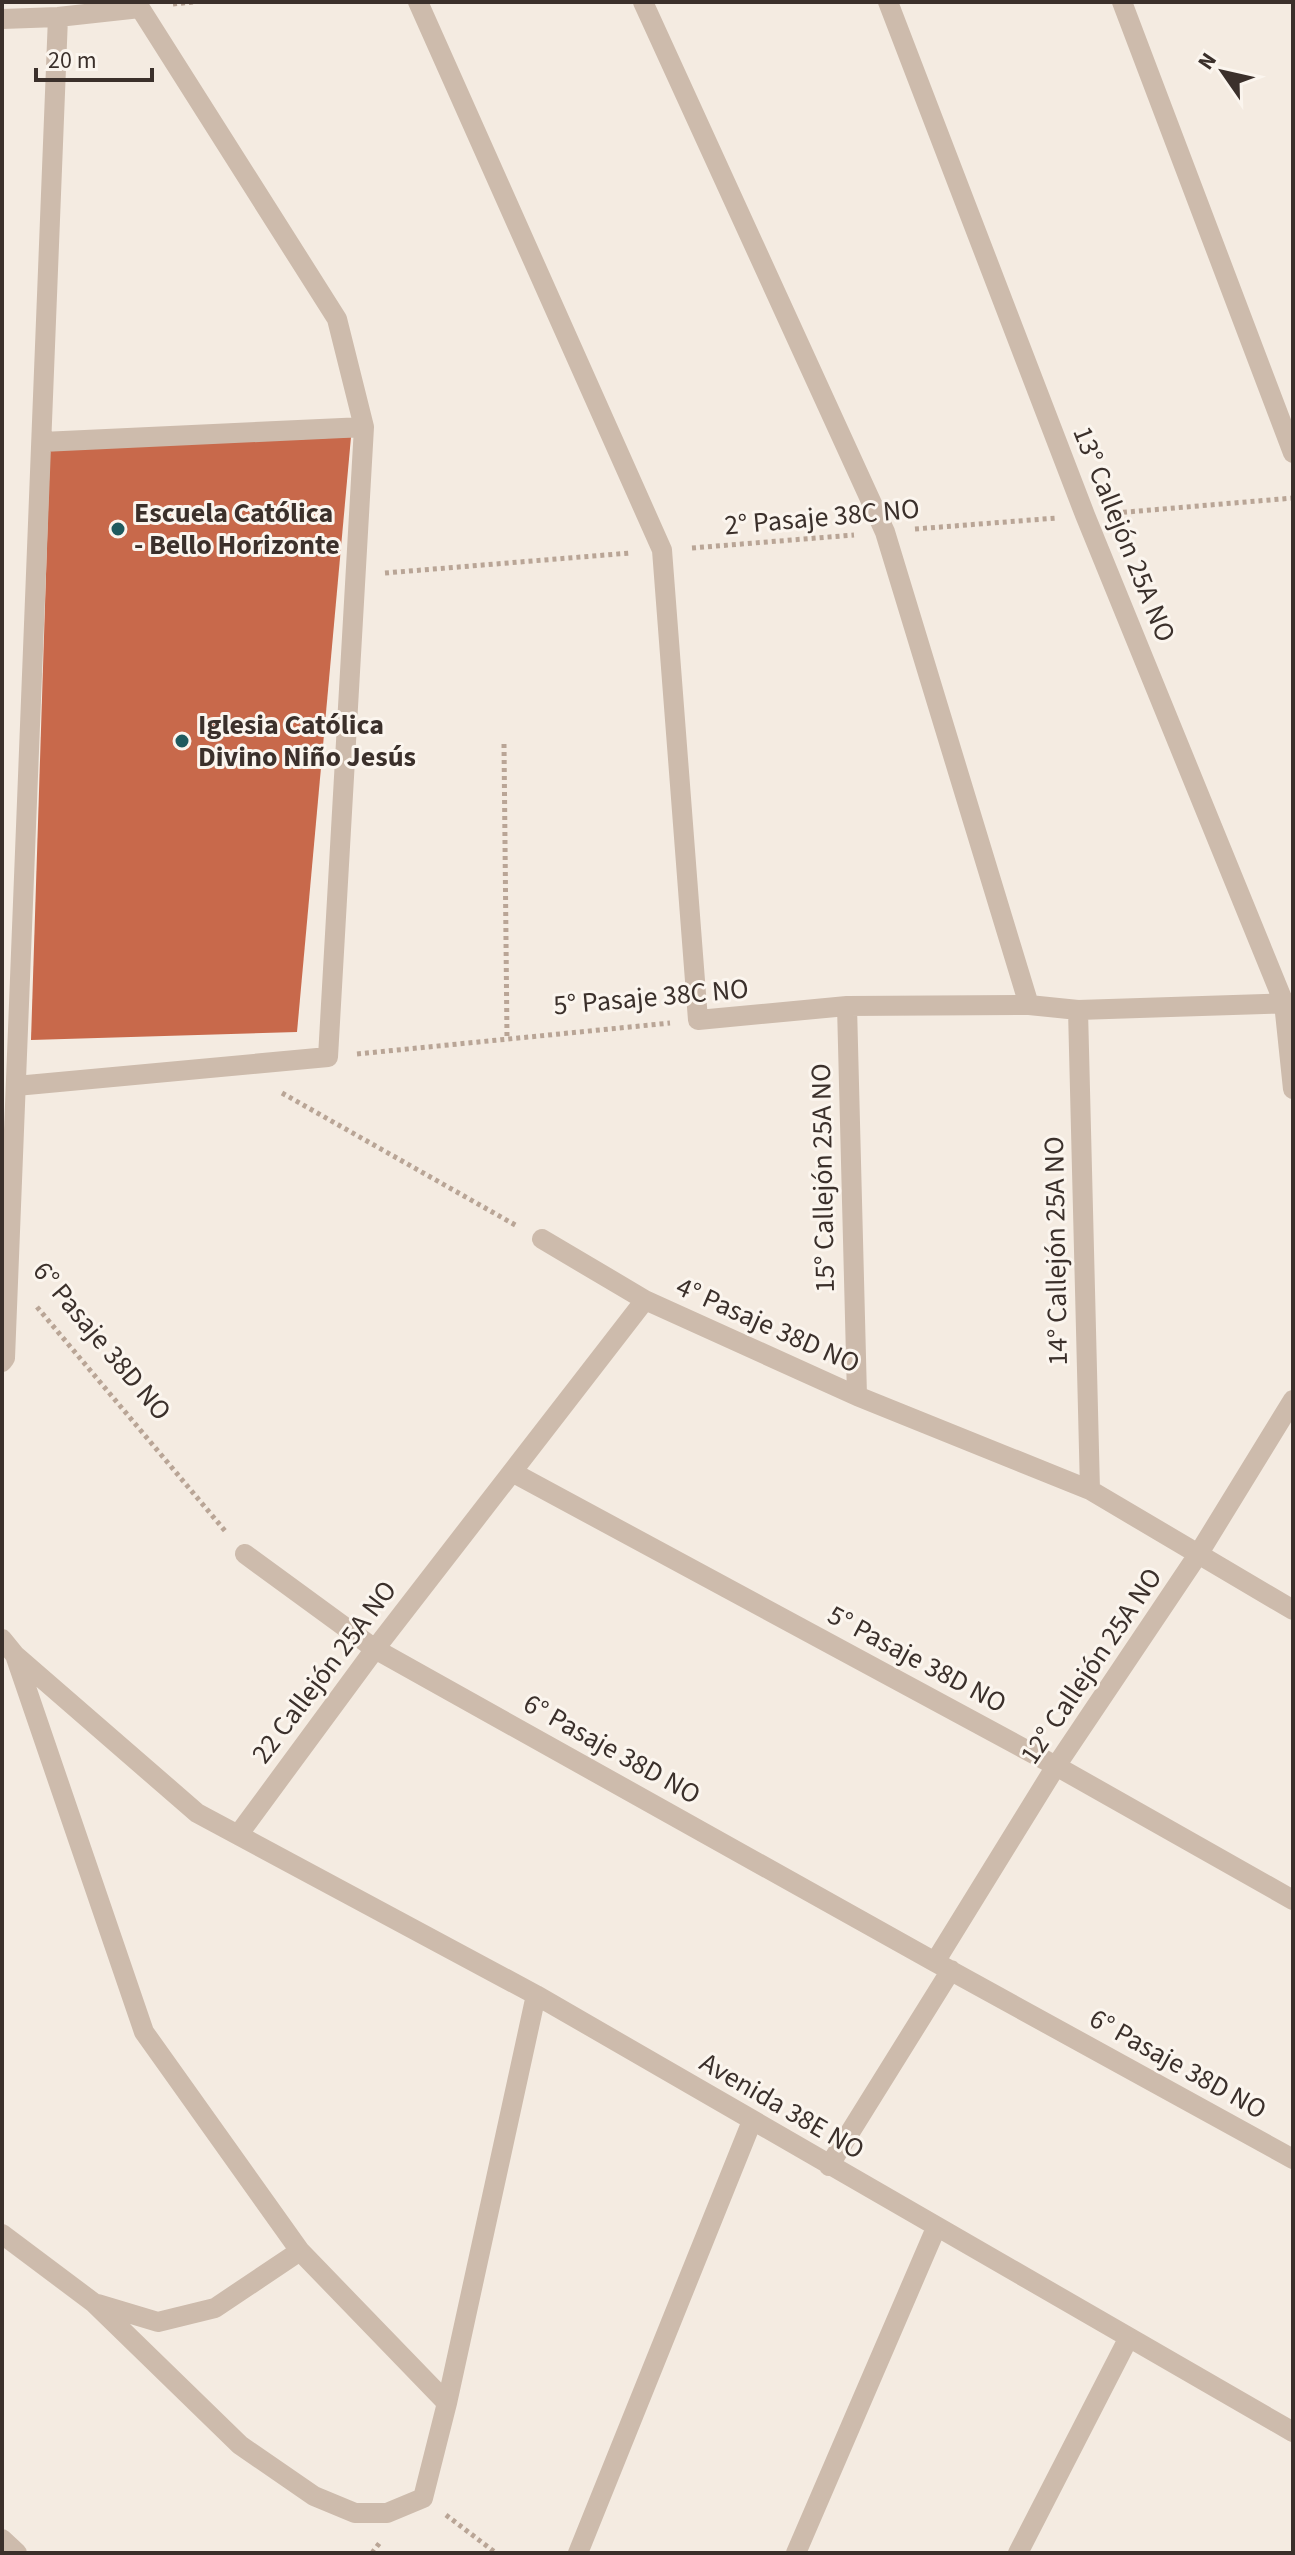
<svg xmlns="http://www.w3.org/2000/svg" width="1295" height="2555" font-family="'Source Sans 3',sans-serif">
  <rect width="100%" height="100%" fill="#f4ebe1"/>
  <path fill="#c8694b" d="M351 437 297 1032 31 1040 50 450Z"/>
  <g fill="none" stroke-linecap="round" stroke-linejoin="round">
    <path stroke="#b9a596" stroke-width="5" stroke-dasharray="4 4" stroke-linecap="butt" d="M173 4 194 2
      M1115 513 1293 498
      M915 529 1057 518
      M692 548 854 535
      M385 573 630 553
      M504 744 507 1038
      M357 1054 670 1023
      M282 1093 517 1226
      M37 1307 226 1532
      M446 2515 496 2553
      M372 2553 381 2541"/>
    <path stroke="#cdbbac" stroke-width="20" d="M418 2 662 550 698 1020 847 1006 1029 1005 1078 1010 1293 1003
      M643 2 885 532 1029 1005
      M888 2 1085 515 1284 1003 1293 1089
      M1122 2 1293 453
      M2 19 58 17 140 8 337 319 364 427 328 1057 16 1086
      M42 442 364 427
      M847 1006 857 1396
      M1078 1010 1090 1490
      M542 1239 645 1300 857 1396 1090 1490 1293 1610
      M2 1362 5 1358 58 17
      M512 1472 1056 1766 1293 1900
      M245 1554 375 1649 935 1962 1293 2159
      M2 1639 15 1655 197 1813 536 1995 1293 2432
      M16 1658 144 2032 300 2251 447 2403
      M238 1835 375 1649 645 1300
      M935 1962 1056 1766 1199 1553 1293 1400
      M829 2166 951 1970
      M2 2234 94 2303 240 2445 314 2496 355 2513H387L423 2498 447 2403 536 1995
      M98 2304 158 2322 215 2308 300 2251
      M2 2539 17 2553
      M578 2553 752 2121
      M796 2553 936 2228
      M1018 2553 1128 2339"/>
  </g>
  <g fill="#1f5a5e" stroke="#fbf5ee" stroke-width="3">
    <circle cx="118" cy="529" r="8"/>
    <circle cx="182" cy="741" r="8"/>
  </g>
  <g text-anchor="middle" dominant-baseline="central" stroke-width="6" stroke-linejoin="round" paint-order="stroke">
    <g font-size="28" font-weight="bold" fill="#3b302b" stroke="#fbf5ee" text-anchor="start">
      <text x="134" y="513">Escuela Católica<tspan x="134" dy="32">- Bello Horizonte</tspan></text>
      <text x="198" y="725">Iglesia Católica<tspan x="198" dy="32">Divino Niño Jesús</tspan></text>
    </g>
    <g font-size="28" fill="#3b302b" stroke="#fbf5ee">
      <text transform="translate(822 517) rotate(-5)">2° Pasaje 38C NO</text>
      <text transform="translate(1124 534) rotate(68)">13° Callejón 25A NO</text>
      <text transform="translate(651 997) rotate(-5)">5° Pasaje 38C NO</text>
      <text transform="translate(823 1178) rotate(-91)">15° Callejón 25A NO</text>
      <text transform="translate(1056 1251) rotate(-91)">14° Callejón 25A NO</text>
      <text transform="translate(768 1325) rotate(24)">4° Pasaje 38D NO</text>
      <text transform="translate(102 1341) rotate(50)">6° Pasaje 38D NO</text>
      <text transform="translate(917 1659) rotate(28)">5° Pasaje 38D NO</text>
      <text transform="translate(1091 1666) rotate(-56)">12° Callejón 25A NO</text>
      <text transform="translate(324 1672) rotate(-53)">22 Callejón 25A NO</text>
      <text transform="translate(612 1749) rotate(29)">6° Pasaje 38D NO</text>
      <text transform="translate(1178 2064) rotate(29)">6° Pasaje 38D NO</text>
      <text transform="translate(782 2106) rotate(30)">Avenida 38E NO</text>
    </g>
  </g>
  <rect width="1295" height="2555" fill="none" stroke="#3b302b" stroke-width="8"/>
  <g transform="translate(1223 72) rotate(304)" stroke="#fbf5ee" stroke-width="6" paint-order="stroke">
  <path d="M0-6L14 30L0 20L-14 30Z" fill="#3b302b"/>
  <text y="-12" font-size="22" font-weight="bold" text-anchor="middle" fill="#3b302b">N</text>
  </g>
  <path d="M36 68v12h116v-12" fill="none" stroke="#3b302b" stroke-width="4"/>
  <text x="48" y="68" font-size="24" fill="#3b302b" stroke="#fbf5ee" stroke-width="6" paint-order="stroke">20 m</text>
</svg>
